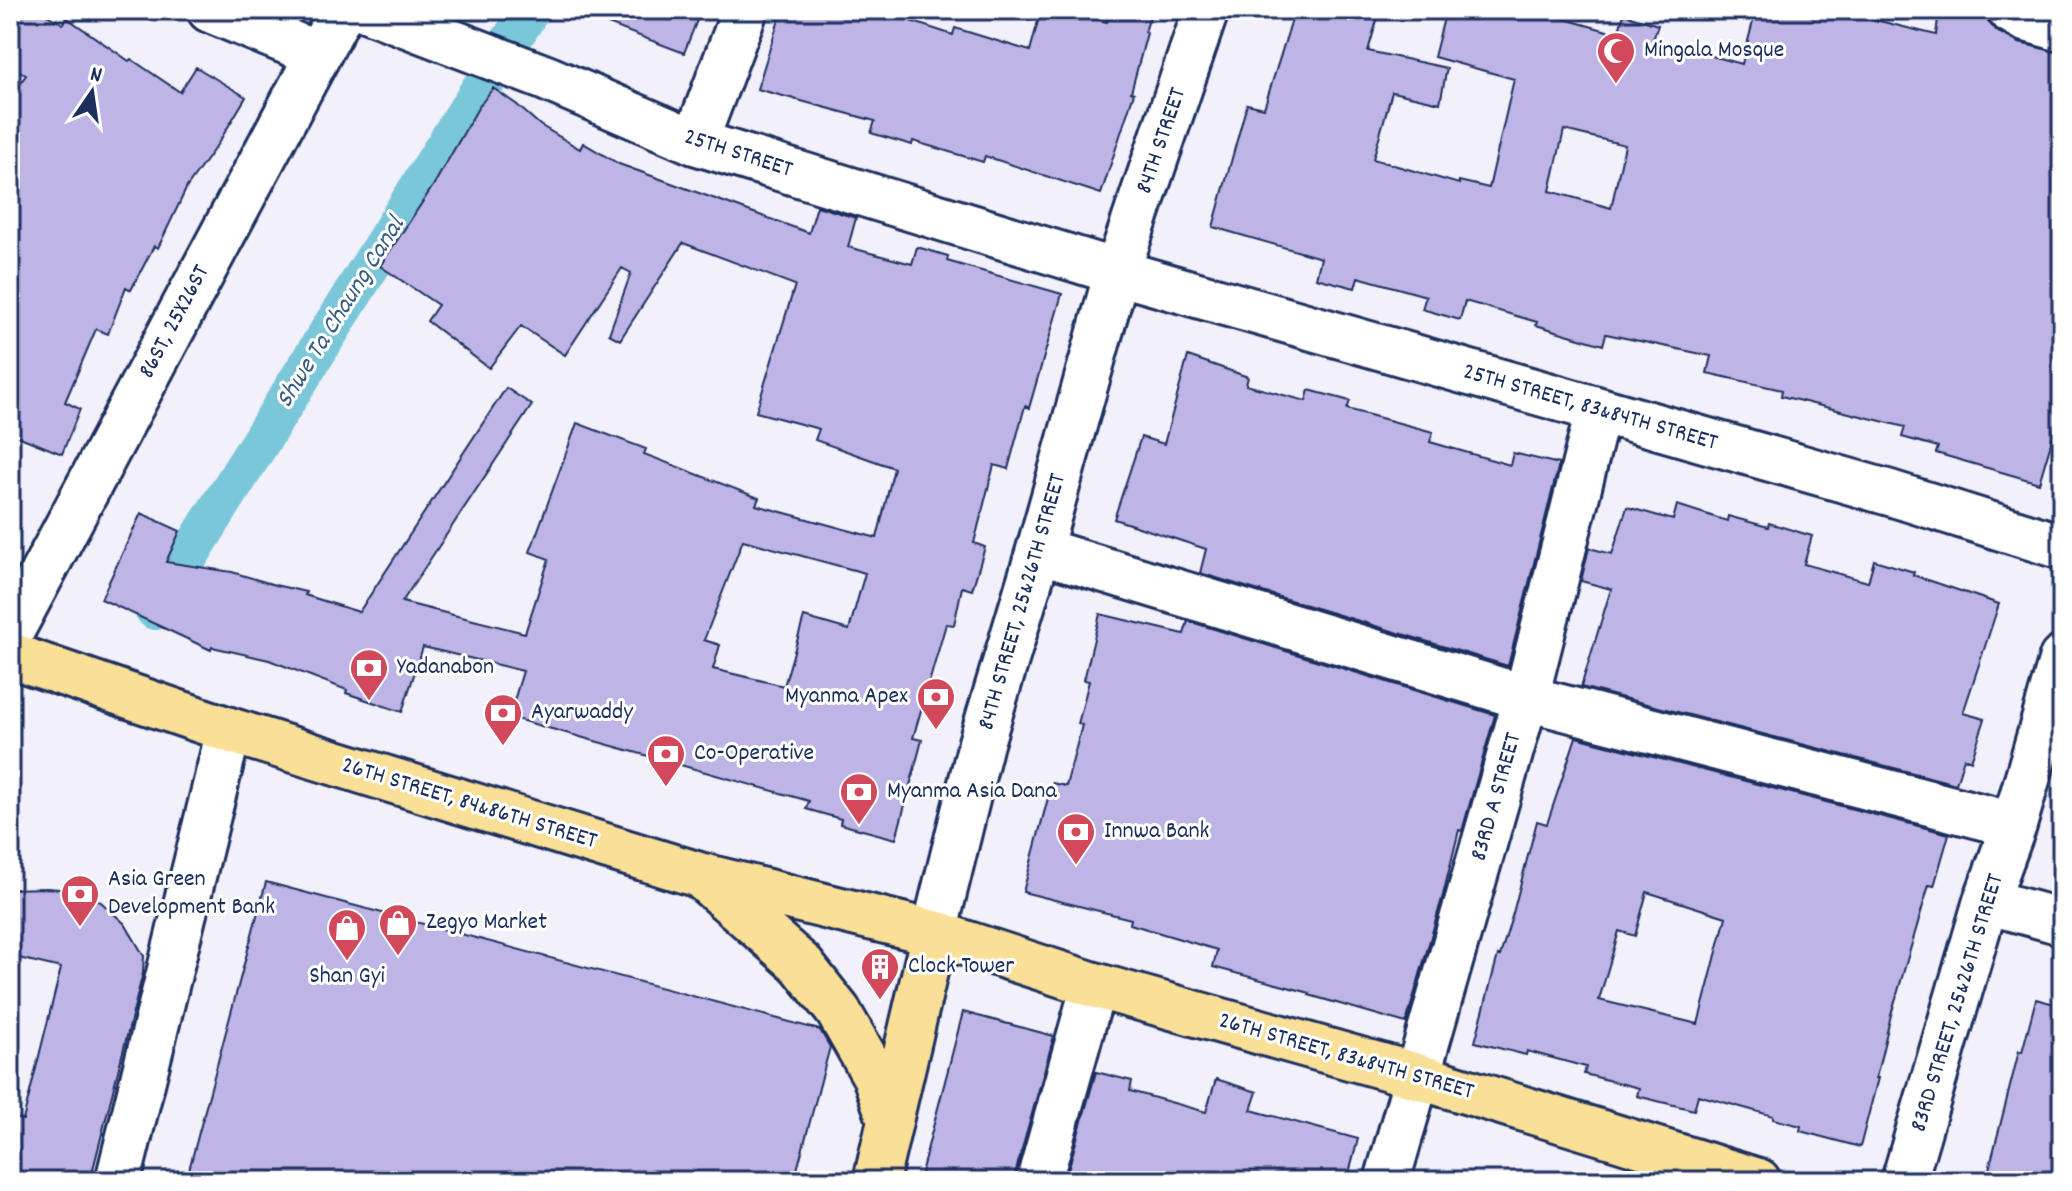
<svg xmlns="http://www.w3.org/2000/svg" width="2072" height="1191" font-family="Dekko,sans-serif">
  <rect width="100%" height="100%" fill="#f2f0fa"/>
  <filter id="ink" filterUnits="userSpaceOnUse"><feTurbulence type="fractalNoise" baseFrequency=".0125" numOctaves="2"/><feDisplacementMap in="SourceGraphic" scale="16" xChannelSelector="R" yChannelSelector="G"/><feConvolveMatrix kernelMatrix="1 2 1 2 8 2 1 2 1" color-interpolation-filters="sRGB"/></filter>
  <g filter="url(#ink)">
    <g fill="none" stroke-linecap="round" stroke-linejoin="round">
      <path stroke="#7ac7d9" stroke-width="40" d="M155 610 530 10"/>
    </g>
    <path fill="#beb4e5" stroke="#1b2f5e" stroke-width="2" fill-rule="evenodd" d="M18 10H38L63 24 67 18 129 61 131 59 180 92 196 67 246 97 219 142 187 187 158 248 154 246 131 290 126 287 108 334 96 329 65 402 80 409 62 454 10 433V336L20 313 10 309V97L26 75 10 65V23Z
      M580 10H701L684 53 579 13Z
      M782 10H877L953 35 955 28 1030 51 1041 10H1058L1107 22 1111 10H1152L1145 32 1147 33 1131 92 1134 93 1101 194 985 156 983 162 913 141 912 145 871 133 875 121 757 89Z
      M1295 10H1380L1368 51 1447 68 1440 103 1392 92 1373 159 1459 184V181L1489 188 1514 79 1434 57 1446 10H1556L1554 16 1618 34 1624 14 1658 25 1653 40 1742 64 1756 10H1835L1936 35 1939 10H1985L1988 22 1998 32 2019 43 2062 53V405L2039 483 1936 453 1938 447 1902 437 1905 427 1781 396 1782 390 1707 373 1711 356 1606 334 1603 345 1536 325 1537 322 1465 301 1460 320 1422 309 1426 296 1358 277 1355 288 1316 278 1321 258 1213 227 1247 104 1264 108ZM1564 130 1625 145 1611 208 1550 191Z
      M493 88 516 104 540 125 580 149 583 143 619 164 809 233 817 206 856 218 848 247 912 264 917 247 948 256 947 261 1062 294 1029 408 1025 406 1008 469 994 465 974 543 985 547 972 590 962 587 954 625 946 624 913 738 922 740 896 839 840 824 841 819 806 809 809 801 509 717 523 671 423 647 402 712 346 693 347 690 269 660 212 647 211 650 101 599 141 513 180 531 166 562 232 572 275 585 306 592 305 595 359 612 506 388 532 405 402 602 525 633 549 559 530 552 577 423 646 449 644 454 759 498 756 505 877 538 894 468 815 440 819 429 756 412 795 285 683 243 620 340 609 334 631 273 622 268 565 355 521 326 489 368 427 321 438 305 380 266 433 186 478 108ZM743 540 865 573 849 630 804 617 784 686 713 669 720 645 704 640Z
      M1188 356 1248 377 1246 385 1306 401 1309 390 1350 401 1347 409 1433 432 1430 442 1510 465 1513 453 1559 464 1508 666 1200 573 1206 549 1114 519 1141 437 1164 444Z
      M1677 505 1727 521 1728 516 1768 527 1769 523 1812 536 1804 564 1868 582 1874 560 1914 572 1913 575 1999 604 1963 713 1985 719 1971 761 1964 758 1956 784 1581 687 1611 589 1581 581 1589 548 1612 554 1627 507 1673 520Z
      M1100 614 1184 634 1188 621 1495 715 1462 831 1459 830 1443 895 1406 1023 1309 995 1310 993 1213 967 1217 950 1130 924 1131 919 1023 892 1052 783 1066 786 1082 725 1078 724 1089 681 1084 680Z
      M1576 737 1949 834 1934 886 1929 885 1891 1015 1876 1078H1878L1860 1147 1800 1131 1801 1126 1773 1119V1116L1698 1095 1694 1110 1637 1096 1639 1088 1584 1074 1586 1067 1527 1051 1526 1055 1475 1042 1498 955 1500 956 1513 913 1537 821 1547 824ZM1647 892 1726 917 1698 1024 1599 1000 1619 931 1635 936Z
      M266 882 820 1030 830 1047 794 1181H186Z
      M46 888 73 890 101 902 125 924 144 956 143 973 90 1181H10V1117L23 1120 61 968 10 956V889Z
      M2036 999 2062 1006V1181H1986L2019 1051 2022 1052Z
      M963 1012 1054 1036 1015 1174V1181H919Z
      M1096 1072 1132 1081 1130 1091 1206 1112 1216 1079 1257 1092 1251 1110 1358 1139 1347 1181H1081L1066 1177Z"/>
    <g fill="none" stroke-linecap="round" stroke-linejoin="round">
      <defs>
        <path id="minor" d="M210 10 317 54
          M368 10 546 78 695 142 1117 272 1890 493 2062 547
          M2010 10 2026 19 2062 29
          M695 142 745 10
          M1039 550 1526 698 2014 825
          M10 634 342 10
          M1986 901 2062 922
          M934 933 981 743 1039 550 1117 272 1206 10
          M118 1181 229 730
          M1039 1181 1094 985
          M1387 1181 1526 698 1598 411
          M1904 1181 1986 901 2014 825 2062 658"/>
        <path id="major" d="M10 655 229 730 699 875 934 933 1094 985 1417 1076 1758 1181
          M704 879 801 964 838 1011 875 1076 890 1120
          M876 1181 934 933"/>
      </defs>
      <use href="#minor" stroke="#1b2f5e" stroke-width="50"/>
      <use href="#major" stroke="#1b2f5e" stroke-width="50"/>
      <use href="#minor" stroke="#fff" stroke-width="44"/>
      <use href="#major" stroke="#fadf96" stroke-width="44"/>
    </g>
  </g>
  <defs>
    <symbol id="mosque-pin" viewBox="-11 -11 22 30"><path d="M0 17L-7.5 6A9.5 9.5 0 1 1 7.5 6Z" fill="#d1495b" stroke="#fff"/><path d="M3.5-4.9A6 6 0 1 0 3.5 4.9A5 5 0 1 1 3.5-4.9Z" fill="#fff"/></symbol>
    <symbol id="bank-pin" viewBox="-11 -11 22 30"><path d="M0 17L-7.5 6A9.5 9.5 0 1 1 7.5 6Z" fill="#d1495b" stroke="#fff"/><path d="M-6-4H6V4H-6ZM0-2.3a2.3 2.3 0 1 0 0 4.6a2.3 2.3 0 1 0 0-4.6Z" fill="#fff"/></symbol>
    <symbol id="shop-pin" viewBox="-11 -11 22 30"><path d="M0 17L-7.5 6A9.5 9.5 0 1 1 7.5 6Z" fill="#d1495b" stroke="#fff"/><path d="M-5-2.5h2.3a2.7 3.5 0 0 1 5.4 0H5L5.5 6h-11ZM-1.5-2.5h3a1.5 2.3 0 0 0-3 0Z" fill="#fff"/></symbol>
    <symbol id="building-pin" viewBox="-11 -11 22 30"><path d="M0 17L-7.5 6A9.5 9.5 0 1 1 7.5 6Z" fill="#d1495b" stroke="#fff"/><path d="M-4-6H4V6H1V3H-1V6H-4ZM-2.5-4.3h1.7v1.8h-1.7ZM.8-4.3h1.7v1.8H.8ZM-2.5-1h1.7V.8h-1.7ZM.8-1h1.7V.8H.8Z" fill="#fff"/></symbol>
  </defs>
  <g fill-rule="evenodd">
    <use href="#mosque-pin" x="1594" y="29" width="44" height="60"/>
    <use href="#bank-pin" x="347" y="646" width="44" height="60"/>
    <use href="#bank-pin" x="914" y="675" width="44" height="60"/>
    <use href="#bank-pin" x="481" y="691" width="44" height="60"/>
    <use href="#bank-pin" x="644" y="732" width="44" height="60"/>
    <use href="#bank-pin" x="837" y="770" width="44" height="60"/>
    <use href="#bank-pin" x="1054" y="810" width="44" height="60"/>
    <use href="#bank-pin" x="58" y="872" width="44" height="60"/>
    <use href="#shop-pin" x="376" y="901" width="44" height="60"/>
    <use href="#shop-pin" x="325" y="906" width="44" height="60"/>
    <use href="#building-pin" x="858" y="945" width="44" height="60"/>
  </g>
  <g text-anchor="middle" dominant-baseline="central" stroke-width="6" stroke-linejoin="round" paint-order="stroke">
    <g font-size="24" fill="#1b2f5e" stroke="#fff" text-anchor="start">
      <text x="1644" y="51">Mingala Mosque</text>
      <text x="397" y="668">Yadanabon</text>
      <text x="908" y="697" text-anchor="end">Myanma Apex</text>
      <text x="531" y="713">Ayarwaddy</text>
      <text x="694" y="754">Co-Operative</text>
      <text x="887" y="792">Myanma Asia Dana</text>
      <text x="1104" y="832">Innwa Bank</text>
      <text x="108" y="880">Asia Green<tspan x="108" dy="28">Development Bank</tspan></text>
      <text x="426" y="923">Zegyo Market</text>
      <text x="908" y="967">Clock Tower</text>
      <text x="347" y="977" text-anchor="middle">Shan Gyi</text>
    </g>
    <g font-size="24" fill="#1b2f5e" stroke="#fff">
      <text transform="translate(1162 141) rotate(-71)">84TH STREET</text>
      <text transform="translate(738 154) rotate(18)">25TH STREET</text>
      <text transform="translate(175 322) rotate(-62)">86ST, 25X26ST</text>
      <text transform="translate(1590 408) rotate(16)">25TH STREET, 83&amp;84TH STREET</text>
      <text transform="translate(1023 602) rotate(-74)">84TH STREET, 25&amp;26TH STREET</text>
      <text transform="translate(1497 797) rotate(-74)">83RD A STREET</text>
      <text transform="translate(469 804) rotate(17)">26TH STREET, 84&amp;86TH STREET</text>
      <text transform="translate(1958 1003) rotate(-73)">83RD STREET, 25&amp;26TH STREET</text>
      <text transform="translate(1346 1057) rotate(16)">26TH STREET, 83&amp;84TH STREET</text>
    </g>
    <g font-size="26" font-style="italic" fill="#385d83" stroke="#fff">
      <text transform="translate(341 313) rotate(-58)">Shwe Ta Chaung Canal</text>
    </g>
  </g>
  <rect width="2072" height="1191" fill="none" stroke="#fff" stroke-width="40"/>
  <rect x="20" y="20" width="2032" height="1151" fill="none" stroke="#1b2f5e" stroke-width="3" filter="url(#ink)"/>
  <g transform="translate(92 92) rotate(13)" stroke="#ffffff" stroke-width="6" paint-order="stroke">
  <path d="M0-6L14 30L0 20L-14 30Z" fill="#1b2f5e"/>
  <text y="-12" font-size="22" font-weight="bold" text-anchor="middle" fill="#1b2f5e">N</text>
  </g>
</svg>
